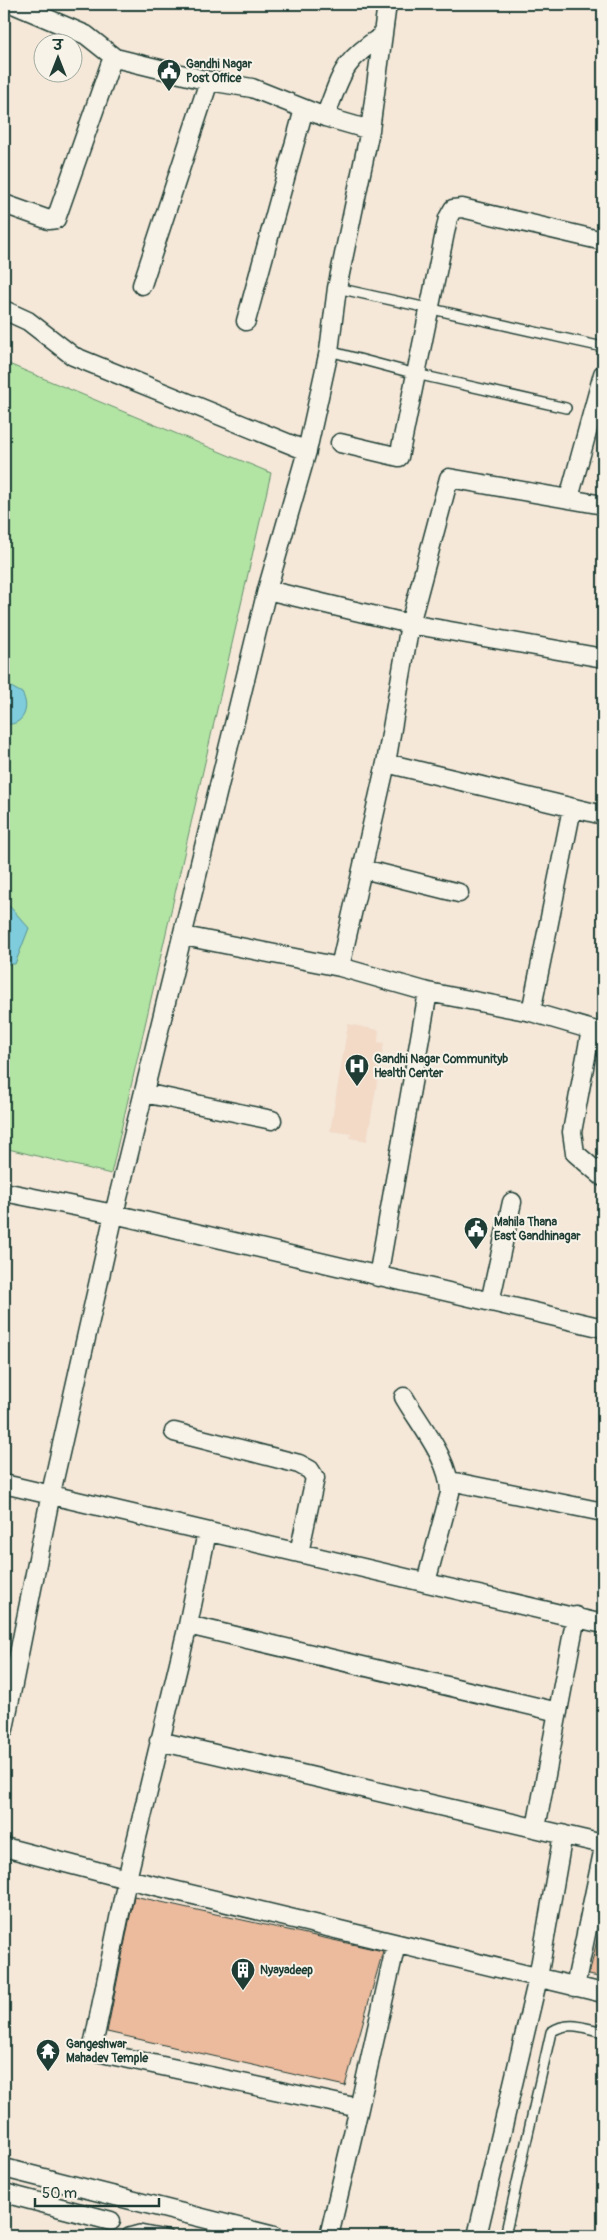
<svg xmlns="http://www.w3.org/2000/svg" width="607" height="2240" font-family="Pangolin,'Playpen Sans Deva',sans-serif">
  <rect width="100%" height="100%" fill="#f5e8d9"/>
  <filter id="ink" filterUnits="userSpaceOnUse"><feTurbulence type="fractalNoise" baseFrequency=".02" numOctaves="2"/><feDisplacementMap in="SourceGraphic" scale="10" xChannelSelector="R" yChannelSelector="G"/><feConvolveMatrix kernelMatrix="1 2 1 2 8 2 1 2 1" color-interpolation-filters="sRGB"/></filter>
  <g filter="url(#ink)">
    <path fill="#f2dac7" d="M348 1024 379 1030 378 1042 384 1043 367 1141 350 1138 351 1134 330 1131Z"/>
    <path fill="#b2e4a4" stroke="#68906c" d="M4 362 271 473 111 1174 4 1148Z"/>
    <path fill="#7eccdc" stroke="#589399" d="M11 687 22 693C31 708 23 727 4 724V688Z
      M4 900 29 928 15 964H4Z"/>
    <path fill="#ecba9d" stroke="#1f3d34" d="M134 1896 383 1951 345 2086 107 2032Z
      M598 1936H603V1978L589 1975Z"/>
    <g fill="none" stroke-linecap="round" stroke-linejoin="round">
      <defs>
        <path id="lane" d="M337 288 603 347
          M329 351 416 374 566 408
          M126 2236 128 2233 139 2230 169 2236
          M505 2236 551 2032C568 2020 585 2028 603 2032"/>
        <path id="street" d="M13 4 86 35 115 58
          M325 117C342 74 341 62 382 36
          M4 204 49 220 56 219 110 65 115 58 209 81 252 88 325 117 370 130
          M142 285 209 81
          M4 310 28 321 73 356 307 451
          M246 321 304 109
          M340 443 399 457 448 218 453 209 462 208 603 241
          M569 498 603 374
          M267 590 410 624 603 658
          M386 763 603 815
          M363 869 459 893
          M184 936 340 967 428 992 531 1012 603 1033
          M340 967 386 763 410 624 449 478 603 505
          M531 1012 572 808
          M591 1030 572 1132 575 1153 603 1177
          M144 1093 272 1120
          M4 1192 114 1214 603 1328
          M378 1277 428 992
          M490 1302 512 1202
          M404 1397C420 1425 450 1460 450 1493L426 1582
          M174 1432 299 1464 310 1470 315 1478 299 1553
          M450 1481 603 1512
          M4 1484 603 1624
          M207 1532 188 1625 127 1879 92 2051 359 2108 396 1944
          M188 1625 558 1712
          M4 1729 51 1493 114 1214 267 590 307 451 329 351 337 288 370 130 387 4
          M159 1741 603 1844
          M536 1828 576 1616
          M4 1847 127 1879 603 1993
          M575 1987 603 1852
          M4 2168 274 2236
          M4 2193 111 2221
          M329 2236 359 2108
          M477 2236 538 1978 563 1834"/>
      </defs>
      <use href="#lane" stroke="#1f3d34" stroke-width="12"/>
      <use href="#street" stroke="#1f3d34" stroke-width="21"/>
      <use href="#lane" stroke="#f7f3e8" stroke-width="9"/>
      <use href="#street" stroke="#f7f3e8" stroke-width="18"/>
    </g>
  </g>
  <defs>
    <symbol id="civic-pin" viewBox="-11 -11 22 30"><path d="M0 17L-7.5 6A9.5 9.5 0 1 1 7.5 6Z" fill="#1f3d34" stroke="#f7f3e8"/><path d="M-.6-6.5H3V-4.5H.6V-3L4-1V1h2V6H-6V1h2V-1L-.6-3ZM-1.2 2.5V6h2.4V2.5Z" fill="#fff"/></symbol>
    <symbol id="hospital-pin" viewBox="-11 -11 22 30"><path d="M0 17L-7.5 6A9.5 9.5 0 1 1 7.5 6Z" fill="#1f3d34" stroke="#f7f3e8"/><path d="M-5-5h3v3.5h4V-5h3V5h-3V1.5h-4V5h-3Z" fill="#fff"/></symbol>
    <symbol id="building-pin" viewBox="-11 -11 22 30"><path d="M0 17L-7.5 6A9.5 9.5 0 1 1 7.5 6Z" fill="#1f3d34" stroke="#f7f3e8"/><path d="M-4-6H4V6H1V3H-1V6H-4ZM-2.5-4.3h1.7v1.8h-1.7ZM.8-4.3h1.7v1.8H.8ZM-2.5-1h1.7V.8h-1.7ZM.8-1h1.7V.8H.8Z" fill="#fff"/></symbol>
    <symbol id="temple-pin" viewBox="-11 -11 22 30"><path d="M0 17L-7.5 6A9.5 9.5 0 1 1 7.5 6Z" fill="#1f3d34" stroke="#f7f3e8"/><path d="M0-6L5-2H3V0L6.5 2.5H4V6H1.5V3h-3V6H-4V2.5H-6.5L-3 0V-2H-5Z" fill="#fff"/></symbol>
  </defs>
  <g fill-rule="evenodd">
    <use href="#civic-pin" x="155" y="57" width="28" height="38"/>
    <use href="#hospital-pin" x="343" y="1052" width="28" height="38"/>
    <use href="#civic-pin" x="462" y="1215" width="28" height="38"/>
    <use href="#building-pin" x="229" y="1956" width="28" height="38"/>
    <use href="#temple-pin" x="34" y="2037" width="28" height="38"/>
  </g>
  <g text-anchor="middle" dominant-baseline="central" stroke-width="4" stroke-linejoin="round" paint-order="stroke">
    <g font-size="12" font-weight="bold" fill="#1f3d34" stroke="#f7f3e8" text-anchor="start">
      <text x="186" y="64">Gandhi Nagar<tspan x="186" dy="14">Post Office</tspan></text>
      <text x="374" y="1059">Gandhi Nagar Communityb<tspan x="374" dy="14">Health Center</tspan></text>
      <text x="494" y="1222">Mahila Thana<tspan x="494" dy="14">East Gandhinagar</tspan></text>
      <text x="260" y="1970">Nyayadeep</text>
      <text x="66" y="2044">Gangeshwar<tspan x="66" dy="14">Mahadev Temple</tspan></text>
    </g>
  </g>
  <rect width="607" height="2240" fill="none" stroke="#f7f3e8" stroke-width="20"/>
  <rect x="10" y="10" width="587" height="2220" fill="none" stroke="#1f3d34" stroke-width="2" filter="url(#ink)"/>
  <g transform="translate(58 58)"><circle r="24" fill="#f7f3e8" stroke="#a1aaa0"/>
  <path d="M0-4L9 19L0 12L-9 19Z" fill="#1f3d34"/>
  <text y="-8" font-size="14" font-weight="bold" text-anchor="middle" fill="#1f3d34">उ</text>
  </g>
  <path d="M35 2198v8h124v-8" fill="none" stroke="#1f3d34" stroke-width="2.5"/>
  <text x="42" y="2198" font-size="15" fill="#1f3d34" stroke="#f7f3e8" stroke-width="4" paint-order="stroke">50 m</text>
</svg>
